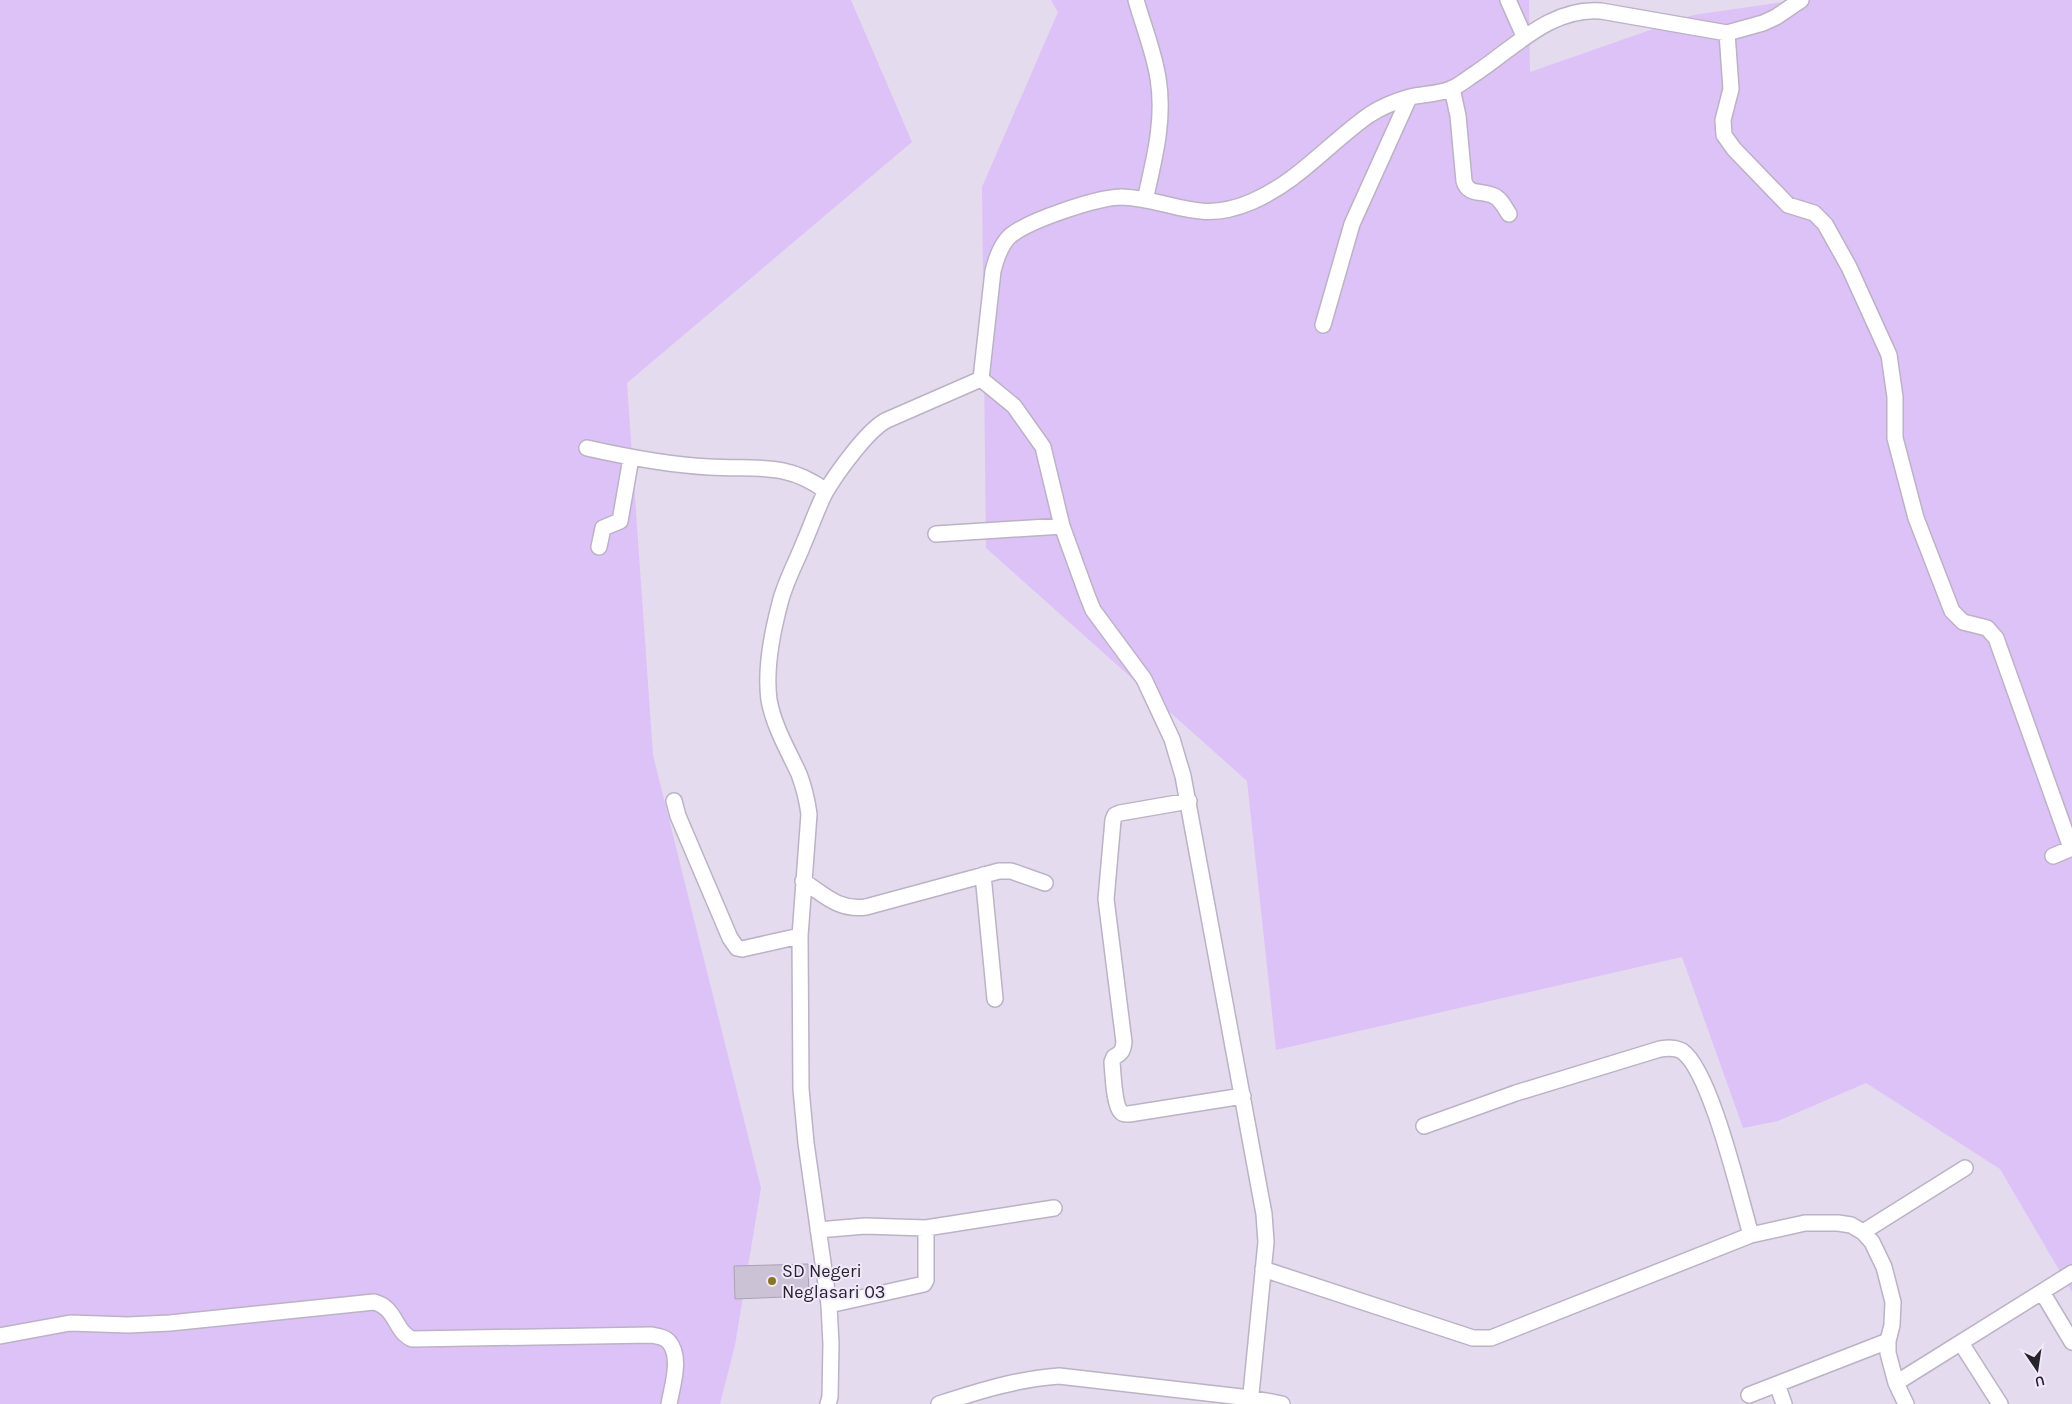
<svg xmlns="http://www.w3.org/2000/svg" width="2072" height="1404" font-family="Karla,sans-serif">
  <rect width="100%" height="100%" fill="#e5dbef"/>
  <path fill="#ddc2f8" d="M0 0H851L912 142 627 383 653 755 761 1188 735 1345 720 1404H0Z
    M1051 0H1529L1530 72 1693 15 1797 0H2072V1292L2000 1169 1866 1083 1778 1121 1743 1128 1682 957 1276 1050 1247 781 986 548 982 187 1058 12Z"/>
  <path fill="#cbc2d5" stroke="#aba2b5" d="M808 1264 809 1296 735 1299 734 1266Z"/>
  <g fill="none" stroke-linecap="round" stroke-linejoin="round">
    <defs>
      <path id="street" d="M1136 0C1143 25 1154 52 1158 78 1165 120 1154 160 1145 200
        M1508 0 1524 36
        M1727 33 1731 89 1723 120 1724 135 1734 149 1788 205 1814 213 1825 224 1849 267 1889 355 1895 397V438L1916 518 1952 611 1963 622 1987 628 1996 638 2071 848
        M1452 88 1458 116 1464 181C1468 196 1482 190 1494 196 1501 199 1505 208 1509 214
        M1323 325 1352 224 1409 98
        M587 448C627 457 668 465 709 467 755 470 786 461 826 491
        M936 534 1062 526
        M599 547 603 528 620 521 631 458
        M674 801 678 816 730 938 737 948 742 949 800 936
        M1189 801 1120 813 1115 815 1113 820 1106 899 1124 1042C1123 1050 1122 1053 1114 1057L1112 1062C1113 1073 1114 1105 1121 1112 1124 1115 1125 1114 1129 1114L1243 1096
        M2053 856 2072 848
        M983 875 995 999
        M803 881C825 895 839 911 866 907L999 871H1011L1045 883
        M1424 1126 1516 1093 1660 1049C1667 1048 1675 1047 1682 1051 1711 1071 1740 1198 1751 1235
        M818 1230 865 1226 926 1228 1054 1208
        M1863 1232 1965 1168
        M1263 1269 1473 1338H1491L1751 1235 1805 1223H1838L1851 1225 1863 1232 1872 1242 1884 1267 1893 1302 1892 1325 1888 1341V1353L1896 1383 1906 1404
        M2042 1292 2072 1342
        M829 1305 924 1284 926 1280V1228
        M0 1336 70 1323 128 1325 170 1323 374 1302C397 1308 394 1331 412 1339L651 1335C657 1336 665 1337 669 1342 682 1357 672 1387 669 1404
        M1961 1343 2000 1404
        M1896 1383 2072 1273
        M1777 1384 1784 1404
        M1749 1395 1888 1341
        M828 1404 830 1397 831 1344 829 1305 806 1143 801 1089 800 936 809 814C807 800 804 787 799 774 788 750 774 727 769 700 765 670 772 633 780 603 785 582 797 561 805 540 812 524 818 506 826 491 837 473 868 429 887 420L981 379
        M939 1404C979 1391 1017 1379 1059 1376L1250 1398 1282 1404
        M1250 1404 1266 1242 1264 1214 1183 776 1172 739 1144 679 1093 610 1087 595 1062 526 1043 447 1014 406 981 379 993 271C996 259 1000 246 1009 237 1026 221 1098 197 1122 197 1172 199 1197 225 1251 202 1298 182 1328 144 1369 115 1381 107 1396 101 1410 97 1424 94 1438 94 1451 89 1460 85 1468 78 1476 73 1515 47 1551 7 1601 11L1727 33 1763 23 1776 17 1801 0"/>
    </defs>
    <use href="#street" stroke="#bbb2c5" stroke-width="18"/>
    <use href="#street" stroke="#fff" stroke-width="15"/>
  </g>
  <circle fill="#89771c" stroke="#f2e8fc" stroke-width="2" cx="772" cy="1281" r="5"/>
  <g text-anchor="middle" dominant-baseline="central" stroke-width="4" stroke-linejoin="round" paint-order="stroke">
    <g font-size="18" fill="#26232a" stroke="#f2e8fc" text-anchor="start">
      <text x="782" y="1271">SD Negeri<tspan x="782" dy="21">Neglasari 03</tspan></text>
    </g>
  </g>
  <g transform="translate(2037 1369) rotate(167)" stroke="#f2e8fc" stroke-width="4" paint-order="stroke">
  <path d="M0-4L9 19L0 12L-9 19Z" fill="#26232a"/>
  <text y="-8" font-size="14" font-weight="bold" text-anchor="middle" fill="#26232a">U</text>
  </g>
</svg>
